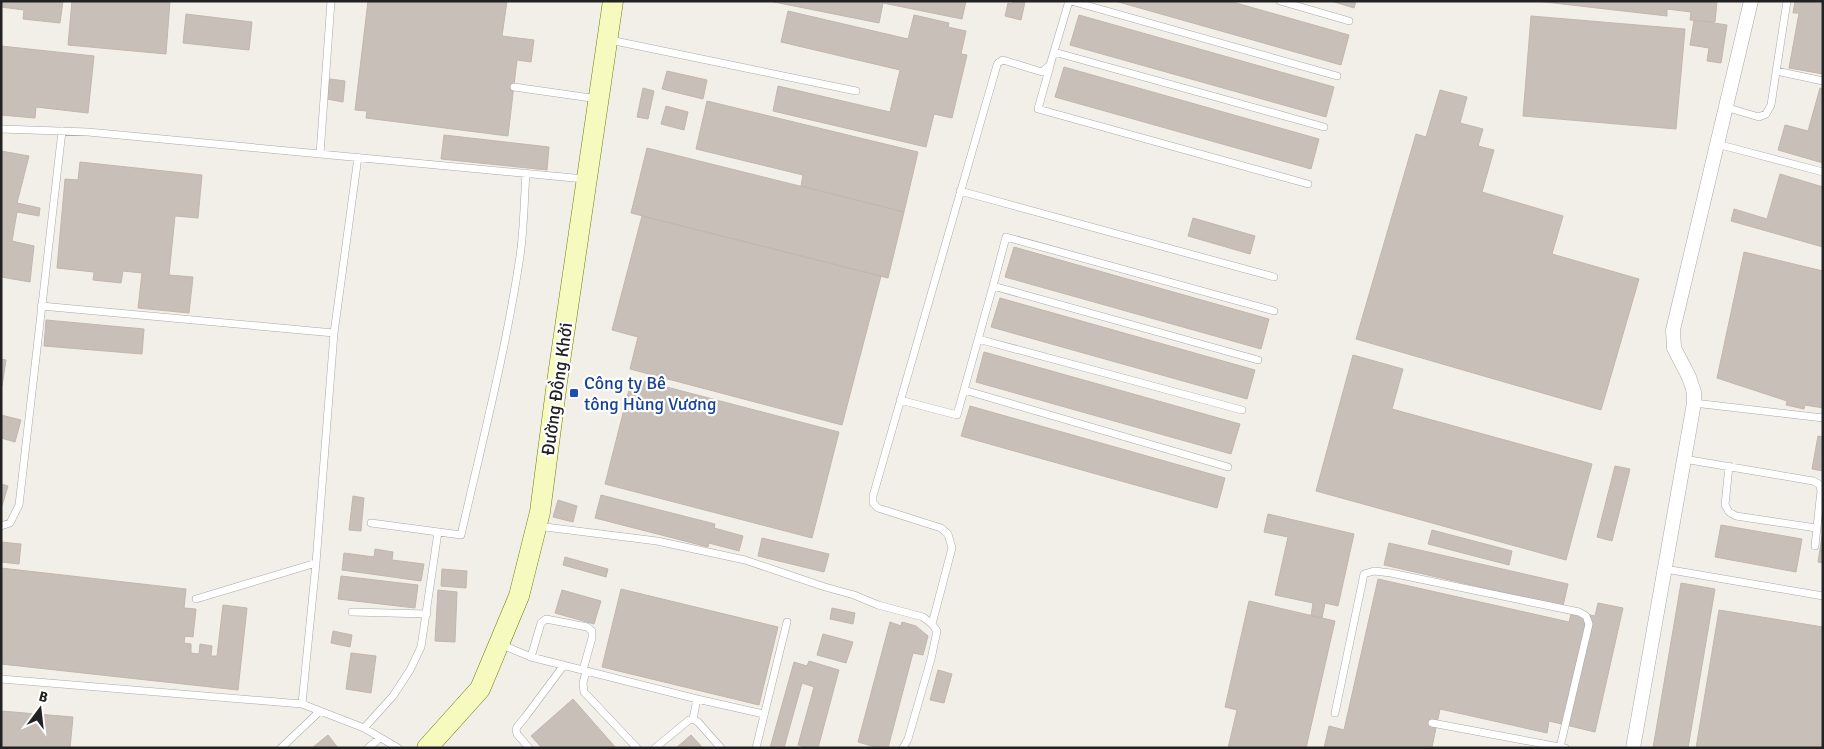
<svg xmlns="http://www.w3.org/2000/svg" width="1824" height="749" font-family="Signika,sans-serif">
  <rect width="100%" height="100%" fill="#f2efe9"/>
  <path fill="#c7bfb8" stroke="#c4b6ab" d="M1 1H63L60 23 23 19 24 10 1 7Z
    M72 1H170L166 54 68 45Z
    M368 1H507L502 36 534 40 531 62 517 60 508 136 366 118 367 111 355 110Z
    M769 1H966L962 19 883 3 879 23Z
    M1013 1 1025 2 1021 20 1005 16 1008 3 1012 4Z
    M1115 1H1229L1349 35 1341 65Z
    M1331 1H1356L1354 8Z
    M1536 1H1717L1715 22 1690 20 1691 12 1667 9V16Z
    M1795 1H1823V74L1789 68 1799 13H1793Z
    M788 11 908 39 914 15 949 23 948 27 966 31 961 54 967 55 952 118 934 114 926 147 773 111 778 86 890 112 900 70 781 42Z
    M186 14 252 22 249 50 183 43Z
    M1079 15 1334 87 1326 117 1070 45Z
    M1531 16 1685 29 1676 129 1523 116Z
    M1694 20 1727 25 1721 63 1707 61 1709 48 1690 45Z
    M1 46 94 56 88 113 36 107 35 118 1 115Z
    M1064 67 1319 139 1311 169 1055 97Z
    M667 71 707 80 703 99 662 89Z
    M330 79 345 81 343 102 327 99Z
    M643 88 654 91 648 119 637 117Z
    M1820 88 1823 89V163L1778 150 1785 125 1808 131Z
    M1440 90 1467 97 1460 123 1483 129 1478 146 1494 150 1482 192 1563 216 1552 254 1639 279 1601 410 1356 339 1416 134 1426 137Z
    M707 101 918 152 904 212 801 186 803 175 696 149Z
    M666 106 688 112 684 130 661 124Z
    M444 135 549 147 547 170 441 159Z
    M647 148 904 212 888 278 631 213Z
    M1 151 29 156 17 203 40 208 39 216 17 212 12 241 34 246 30 282 1 277Z
    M80 162 202 175 198 218 175 216 169 275 193 277 189 313 138 308 142 273 123 271 121 283 93 280 94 272 57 268 65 179 78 180Z
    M1780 174 1823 187V247L1731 221 1734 209 1767 219Z
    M642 216 881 276 842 425 630 369 638 337 612 330Z
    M1193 218 1255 236 1250 254 1188 236Z
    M1014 247 1269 319 1261 349 1005 277Z
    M1744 252 1823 271V408L1805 405 1804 409 1786 405 1787 401 1717 378Z
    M1000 298 1255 370 1247 399 991 327Z
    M46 320 144 329 142 354 44 346Z
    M984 352 1240 424 1231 454 976 382Z
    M1353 355 1403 369 1392 409 1592 464 1566 560 1316 491Z
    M1 359 6 360 2 386H1Z
    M632 378 839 432 812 538 605 484Z
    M970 406 1225 478 1217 508 961 436Z
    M1 415 21 420 15 442 1 438Z
    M1818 436 1823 437V471L1812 469Z
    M1615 466 1630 469 1612 541 1597 537Z
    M1 484 8 486 2 506H1Z
    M601 495 715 524 714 528 743 536 739 551 709 543 708 547 595 518Z
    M353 496 364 498 361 531 349 530Z
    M558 500 577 506 573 522 553 517Z
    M1268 514 1354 534 1338 606 1325 603 1322 618 1311 616 1313 603 1275 595 1288 537 1264 532Z
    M1721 525 1802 539 1796 572 1715 557Z
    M1432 530 1512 551 1509 565 1428 544Z
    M1823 530V563L1818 562Z
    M762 538 829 554 824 572 758 556Z
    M1 542 21 544 19 564 1 562Z
    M1389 543 1568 584 1563 606 1384 565Z
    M375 549 393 552 392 560 424 564 421 581 342 570 344 553 374 557Z
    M565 557 608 569 606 577 563 565Z
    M1 568 186 589 184 608 196 609 193 637 185 636 184 643 191 644V653L199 654 200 644 212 646 211 656H217L223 605 247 608 238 690 1 664Z
    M442 569 467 571 466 588 441 586Z
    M341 576 418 585 415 608 338 599Z
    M1378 579 1569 622 1572 611 1595 616 1598 603 1623 608 1595 732 1549 721 1547 733 1440 709 1432 747 1433 748H1324L1329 726 1344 730Z
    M1681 583 1715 589 1688 748H1653Z
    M621 589 778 627 759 705 602 667Z
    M438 590 457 592 455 642 435 641Z
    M562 590 601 601 594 624 555 613Z
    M1249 601 1335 621 1306 748H1228L1237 710 1225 707Z
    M832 608 855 613 853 624 830 619Z
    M1719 610 1823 627V748H1696Z
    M890 622 901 626 902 622 916 626 928 636 923 655 913 653 888 748H879L858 742Z
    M333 631 352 635 350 647 331 643Z
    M823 634 853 642 846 663 817 655Z
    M351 653 376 656 371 693 346 689Z
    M809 661 839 670 818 748H808L798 745 814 687 802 683 784 748H770L794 662 807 666Z
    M938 670 952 674 944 703 930 700Z
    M573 699 616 748H542L531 736Z
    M1 711 73 717 70 748H1Z
    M328 735 338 748H312Z
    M691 735 703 748H676Z"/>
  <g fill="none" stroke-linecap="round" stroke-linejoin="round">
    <defs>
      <path id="lane" d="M1071 1 1337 76
        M1280 1 1349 21
        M610 40 856 91
        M1054 52 1324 127
        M1050 66 1038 109 1308 184
        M1776 71 1823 81
        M514 87 598 99
        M1725 107 1759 117 1766 114 1771 105 1787 1
        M1 129 88 132 585 179
        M1717 144 1823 172
        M320 154 331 1
        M960 191 1274 277
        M993 286 1006 237 1274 311
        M41 306 334 333
        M978 339 1242 410
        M964 390 1228 467
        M900 400 957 415 993 286 1258 360
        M1694 403 1823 418
        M1684 459 1813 481 1819 484 1821 490 1815 546
        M1729 466 1725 505 1729 512 1736 516 1816 528
        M371 523 461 535C482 443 506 350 520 256 524 229 524 201 526 173
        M1 526 10 523 19 505 62 131
        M537 526 657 541 745 560 825 587 854 595 878 605 923 617 932 624 937 631 931 659 908 739 903 748
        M1665 569 1823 596
        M196 599 316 563
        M352 612 427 614
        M932 624 952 548 948 534 941 528 878 508 873 503V496L997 65 998 63 1003 60 1042 72 1050 65 1069 1
        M507 647 531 657 697 699 764 714
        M531 657 541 623 546 619 587 627 592 631V638L583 670
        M586 671 583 683 584 692 637 748
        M1 679 302 704 364 728 398 748
        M302 704 316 563 334 333 358 157
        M1335 713 1364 574 1374 571 1391 573 1579 612 1586 616 1589 624 1560 747
        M693 719 697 699
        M1432 723 1565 748
        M364 728 393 696 410 670 421 647 438 532
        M281 748 320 711
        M368 748 380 738
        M529 748 517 734 516 730 517 727 526 716 564 665
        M655 748 689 720 693 719 698 722 721 748
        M756 748 787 622"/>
      <path id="street" d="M1633 748 1694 403V392L1689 377 1674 348 1673 330 1751 1"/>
      <path id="secondary" d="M427 748 480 689 519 596 540 512 557 382 613 1"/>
    </defs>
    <use href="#lane" stroke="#a9a9a9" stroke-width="8"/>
    <use href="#street" stroke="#a9a9a9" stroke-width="15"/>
    <use href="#secondary" stroke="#707d05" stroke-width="21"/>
    <use href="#lane" stroke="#fff" stroke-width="7"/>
    <use href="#street" stroke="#fff" stroke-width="14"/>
    <use href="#secondary" stroke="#f7fabf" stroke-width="20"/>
  </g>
  <rect fill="#1a4fb4" stroke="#fff" stroke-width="2" x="569" y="388" width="10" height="10" rx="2.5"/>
  <g text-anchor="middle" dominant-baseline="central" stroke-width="4.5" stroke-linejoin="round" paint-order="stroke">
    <g font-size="18" fill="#164399" stroke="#fff" text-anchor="start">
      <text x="584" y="383">Công ty Bê<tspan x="584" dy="21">tông Hùng Vương</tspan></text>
    </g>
    <g font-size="18" fill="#222" stroke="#fff">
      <text transform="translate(557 389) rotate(-82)">Đường Đồng Khởi</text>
    </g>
  </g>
  <rect width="1824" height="749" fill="none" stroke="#222222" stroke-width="5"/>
  <g transform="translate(40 709) rotate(15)" stroke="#ffffff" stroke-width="4" paint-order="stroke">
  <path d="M0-4L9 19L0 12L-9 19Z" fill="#222222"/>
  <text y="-8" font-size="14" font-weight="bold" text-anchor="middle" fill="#222222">B</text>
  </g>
</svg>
